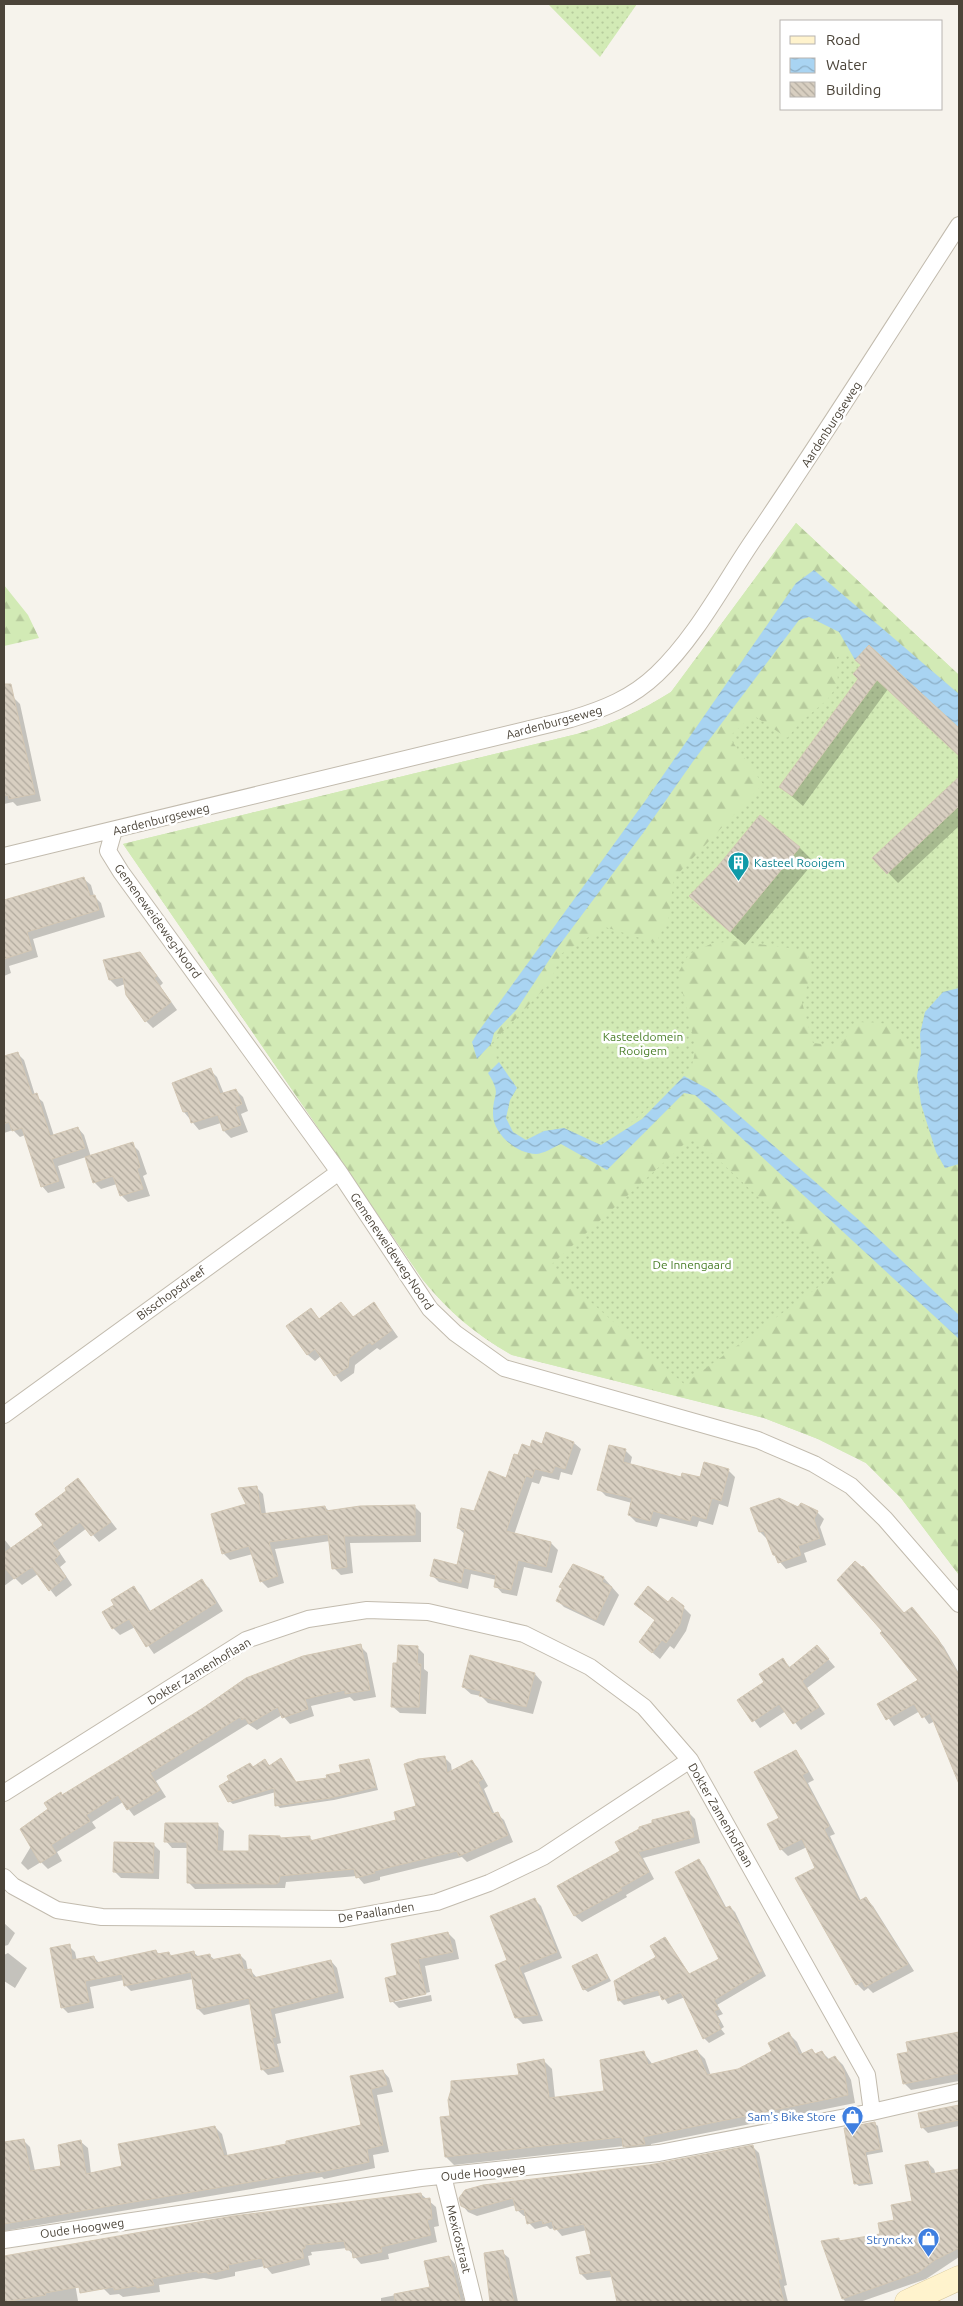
<svg xmlns="http://www.w3.org/2000/svg" width="963" height="2306" font-family="Ubuntu,sans-serif">
  <defs>
    <pattern id="grass-dots" width="8" height="8" patternUnits="userSpaceOnUse" patternTransform="scale(1.25)"><rect width="8" height="8" fill="#d2eab5"/><path d="M2 2h.1M6 6h.1" fill="none" stroke="#b6ca9c" stroke-width="1.8" stroke-linecap="round"/></pattern>
    <pattern id="forest-firs" width="22" height="20" patternUnits="userSpaceOnUse" patternTransform="scale(1.25)"><rect width="22" height="20" fill="#d2eab5"/><path d="M5 1l3.5 6h-7zM16 11l3.5 6h-7z" fill="#b6ca9c"/></pattern>
    <pattern id="water-waves" width="16" height="10" patternUnits="userSpaceOnUse" patternTransform="scale(1.25)"><rect width="16" height="10" fill="#a9d4f2"/><path d="M0 5q4-4 8 0t8 0" fill="none" stroke="#8caec5"/></pattern>
    <pattern id="building-back-hatch" width="6" height="6" patternUnits="userSpaceOnUse" patternTransform="scale(1.25)"><rect width="6" height="6" fill="#d8cfc1"/><path d="M-1 5l2 2M0 0l6 6M5-1l2 2" fill="none" stroke="#b1aa9e"/></pattern>
  </defs>
  <rect width="100%" height="100%" fill="#f6f3ec"/>
  <path fill="url(#grass-dots)" d="M548 4H637L600 57Z
    M796 523 959 675V1575L901 1498 866 1463 818 1439 764 1418 512 1355C476 1335 448 1311 423 1280L123 844 577 734C612 724 641 711 671 692Z"/>
  <path fill="url(#forest-firs)" fill-rule="evenodd" d="M796 523 959 675V731L869 645 837 657 838 685 827 700 801 722 787 738 753 715 729 737 763 784 674 878 669 917 656 943 605 927 561 954 550 983 491 1044 497 1059 517 1088 510 1100 506 1118 514 1132 526 1140 544 1131 564 1128 601 1145 637 1118 691 1069 696 1048 678 973 689 954 713 943 736 941 805 950 813 967 802 1002 813 1043 839 1046 858 1022C890 1023 897 1021 913 1051L921 1053C920 1060 918 1068 917 1076 917 1107 930 1142 945 1168L959 1164V1575L901 1498 866 1463 818 1439 764 1418 512 1355C476 1335 448 1311 423 1280L123 844 577 734C612 724 641 711 671 692ZM693 1136 839 1272 684 1384 550 1266Z
    M4 585 28 615 39 638 4 646Z"/>
  <path fill="url(#water-waves)" d="M814 570 959 694V728L869 645 855 660 839 632 809 617 799 620 694 760 643 833 555 951 517 1009 494 1033 491 1044 477 1059 472 1042 478 1032 648 797 796 583Z
    M959 988V1164L945 1168 936 1152 921 1104 917 1076 921 1053 920 1034 925 1012 943 992Z
    M499 1062 517 1088 510 1100 506 1118 513 1132 526 1140 544 1131 564 1128 601 1145 642 1119 684 1076 710 1090 860 1221 959 1315V1339L695 1095 684 1093 607 1170 561 1144C554 1147 543 1154 536 1154 517 1154 493 1134 493 1114 493 1091 502 1096 488 1073Z"/>
  <path fill="#0003" d="M869 647 959 730V755L888 689 803 806 781 787 859 679Z
    M13 697 20 704 41 801 17 806 13 802 4 804V699Z
    M959 778V826L898 883 874 858Z
    M760 817 800 848 814 862 745 945 705 910 719 866Z
    M84 879 91 885 94 896 101 903 105 917 33 939 38 957 9 966 11 973 4 976V903Z
    M140 953 163 983 160 986 177 1010 153 1028 146 1021 125 984 117 987 110 980Z
    M17 1053 24 1060 35 1095 43 1102 54 1136 78 1128 84 1135 91 1157 132 1144 139 1151 147 1174 143 1176 150 1196 128 1202 121 1195 117 1184 101 1189 94 1182 86 1157 58 1166 65 1188 48 1193 42 1186 25 1135 20 1137 13 1130 4 1133V1058Z
    M210 1070 217 1077 224 1094 236 1090 243 1097 248 1111 241 1114 248 1132 231 1138 224 1131 221 1123 199 1130 184 1112 174 1084Z
    M341 1303 354 1318 374 1303 398 1337 380 1350 377 1348 355 1365 354 1373 341 1382 321 1356 315 1361 308 1355 288 1326 311 1310 320 1320Z
    M574 1443 581 1449 572 1475 561 1472 559 1480 542 1476 539 1484 532 1482 514 1535 551 1543 558 1550 552 1573 524 1567 517 1596 502 1593 496 1586 497 1580 471 1574 468 1589 439 1582 432 1575 458 1566 466 1535 458 1528 507 1479 519 1457 531 1449 543 1445Z
    M625 1450 632 1457 630 1466 682 1479H701L728 1470 735 1477 728 1507 719 1504 713 1525 699 1521 697 1527 660 1518 657 1527 636 1522 629 1515 632 1503 606 1496 599 1489Z
    M78 1480 117 1529 99 1542 87 1528 58 1550 66 1562 60 1567 72 1585 56 1597 38 1574 22 1585 15 1578 4 1586V1539L12 1549 45 1525Z
    M256 1487 263 1494 266 1514 325 1507 329 1511 414 1506 421 1513V1542L350 1543 353 1573 341 1575 334 1568 330 1541 275 1549 284 1583 268 1588 261 1581 253 1554 230 1560 223 1553Z
    M799 1509 817 1512 824 1519 820 1527 826 1545 804 1553 807 1562 786 1569 774 1555 767 1539 760 1532Z
    M586 1570 604 1578 619 1595 604 1626 564 1607 557 1600 563 1589 561 1587Z
    M202 1581 209 1588 223 1611 154 1654 135 1627 120 1635 113 1628 116 1605 134 1588 141 1595 151 1612Z
    M669 1604 683 1607 691 1615 686 1631 674 1649 670 1646 660 1659 640 1642 656 1621 643 1611Z
    M904 1615H918L944 1647 959 1673 958 1770 935 1721 929 1724 920 1711 894 1726 879 1705 920 1680Z
    M360 1646 367 1653 376 1697 354 1701 350 1697 311 1706 314 1716 290 1724 282 1715 257 1730 248 1724 156 1781 166 1797 134 1816 123 1802 92 1822 96 1828 57 1852 62 1861 48 1869 41 1862 28 1870 21 1863 45 1823 50 1810 62 1796Z
    M417 1647 424 1654V1669L428 1672 426 1714 400 1713 392 1706 398 1664Z
    M824 1654 835 1667 807 1688 825 1714 801 1730 786 1711 760 1728 739 1700 766 1682 783 1660 791 1668Z
    M535 1674 542 1682 533 1714 488 1703 481 1696 471 1694 463 1687Z
    M795 1752 802 1759 814 1780 808 1783 835 1834 830 1836 861 1901 866 1899 873 1906 914 1971 873 1993 868 1988 864 1991 857 1984 817 1869 807 1847 788 1856 781 1849 780 1818Z
    M445 1758 451 1764 452 1772 472 1761 478 1768 488 1786 484 1789 495 1815 497 1814 504 1820 513 1842 467 1862 462 1857 380 1877V1880L364 1884 357 1876 286 1882 285 1888 195 1889 188 1882 189 1848H172L166 1841 217 1824 224 1831 223 1853H250L280 1837 282 1839 309 1837 313 1841 398 1821 418 1807Z
    M368 1760 371 1764 378 1790 334 1800 280 1808 277 1805 276 1792 233 1804 229 1801 254 1768 268 1764 297 1784 328 1779Z
    M688 1812 695 1819 700 1843 643 1858 654 1879 626 1895 627 1897 582 1922 575 1916 559 1886Z
    M153 1844 160 1851 159 1879 121 1878 114 1871Z
    M699 1861 704 1866 727 1909 730 1907 735 1912 766 1976 717 2005 723 2014 718 2016 724 2027 721 2029 725 2034 709 2043 704 2038 685 1997 668 2004 662 1995 624 2005 619 2000 658 1957 665 1938 690 1975 721 1959Z
    M535 1900 541 1906 562 1958 524 1973 543 2021 523 2024 516 2017 509 1961Z
    M4 1923 15 1933 8 1945 4 1946Z
    M448 1933 455 1940 459 1959 425 1966 430 1992 395 2000V2002L431 1995 432 2001 399 2008 392 2001 399 1976 392 1945Z
    M69 1946 75 1952 77 1961 94 1957 100 1964 156 1951 160 1955 169 1953 173 1957 193 1952 199 1957 209 1955 215 1960 240 1955 246 1961 248 1971 250 1970 257 1978 331 1961 337 1968 344 1998 275 2014 281 2043 277 2044 284 2072 268 2075 262 2069 251 2004 204 2015 198 2009 193 1979 131 1991 125 1985 124 1980 90 1987 94 2008 68 2013 62 2007Z
    M8 1953 27 1968 15 1988 4 1981V1955Z
    M597 1955 611 1981 588 1992 584 1989Z
    M958 2033 959 2081 911 2090 904 2083 909 2053Z
    M789 2034 797 2042 803 2055 812 2050 817 2055 822 2052 830 2060 835 2057 843 2065 851 2080 855 2103 651 2144 652 2152 632 2154 624 2146 454 2165 446 2157 451 2117 544 2061 552 2069 555 2098 605 2092 644 2053 653 2065 697 2051 705 2059 711 2076 738 2070 774 2051Z
    M383 2071 389 2078 393 2092 377 2095 389 2152 373 2155 375 2168 324 2179 322 2177 4 2231V2176L9 2175 4 2143 23 2140 30 2147 35 2171 63 2168 81 2142 88 2148 91 2174 124 2167 215 2127 222 2134 228 2157 288 2145 363 2126 351 2077Z
    M959 2106V2126L928 2133 922 2127 920 2114Z
    M874 2123 878 2126 883 2152 867 2155 873 2184 859 2186 855 2183 845 2129Z
    M753 2147 759 2153 787 2285 784 2286 788 2302H618L612 2277 587 2280 581 2274 592 2255 587 2230 562 2236 555 2228 550 2229 547 2226 535 2229 529 2223 527 2216H524L517 2210 516 2205 477 2216 468 2212 462 2205Z
    M927 2162 934 2169 936 2175 959 2172V2257L926 2279 860 2302H846L843 2299 822 2242 838 2239 841 2242 881 2235 913 2202Z
    M421 2194 436 2207 439 2226 434 2227 437 2242 388 2254 389 2259 361 2264 347 2248 311 2252 312 2255 308 2256 310 2265 272 2274 265 2266 235 2272V2276L216 2280 204 2278 159 2285 160 2292 123 2297 119 2294 110 2295 103 2288Z
    M63 2247 70 2254 78 2301 4 2302V2257Z
    M502 2252 509 2258 518 2302H492L485 2254Z
    M449 2257 455 2264 465 2302H381V2298L431 2288Z"/>
  <path fill="url(#building-back-hatch)" stroke="#d3c7b4" d="M869 645 959 728V756L877 680 792 796 779 787 858 679 853 674 861 665 855 660Z
    M4 684H11L35 794 9 799 8 795 4 796Z
    M959 777V806L887 874 872 858Z
    M760 815 800 847 730 932 689 896 718 866Z
    M84 877 90 896 95 895 99 910 27 932 32 950 4 959V900Z
    M140 952 157 976 154 978 171 1002 145 1022 126 995 123 977 109 980 103 960Z
    M18 1052 32 1095 37 1093 50 1136 78 1127 85 1148 52 1159 59 1181 41 1187 22 1128 12 1131 9 1122 4 1124V1056Z
    M211 1068 220 1094 236 1089 242 1104 235 1107 241 1125 223 1131 218 1115 191 1123 188 1111 183 1112 172 1083Z
    M133 1142 140 1167 137 1169 143 1189 120 1196 113 1176 93 1183 85 1157Z
    M341 1302 353 1317 374 1302 392 1330 372 1345 370 1342 349 1358 348 1367 334 1376 315 1349 307 1355 286 1326 311 1308 319 1319Z
    M546 1432 574 1442 565 1469 555 1466 552 1473 535 1469 532 1478 526 1476 506 1531 551 1542 546 1567 518 1560 511 1590 494 1587 496 1575 464 1568 461 1583 430 1576 434 1559 457 1565 465 1530 457 1528 461 1508 474 1511 489 1471 506 1478 514 1454 518 1455 522 1444 530 1447 532 1440 542 1444Z
    M609 1445 626 1449 623 1462 681 1477 682 1473 700 1477 704 1462 729 1469 721 1501 712 1498 706 1519 692 1515 690 1521 653 1511 650 1521 628 1515 632 1498 597 1490Z
    M78 1478 111 1522 91 1536 80 1522 52 1543 60 1554 54 1560 66 1577 49 1591 32 1567 14 1579 4 1567V1553L43 1525 35 1514 66 1491 65 1488Z
    M257 1486 261 1514 325 1506 326 1511 360 1506 415 1505V1535L344 1536 347 1567 332 1569 328 1534 269 1542 278 1576 260 1582 249 1546 222 1554 211 1514 246 1504 238 1488Z
    M779 1498 798 1507 801 1503 818 1511 814 1519 820 1538 798 1546 801 1555 778 1563 775 1555H773L764 1531 759 1532 750 1508Z
    M855 1561 862 1567 863 1566 904 1613 912 1607 938 1639 959 1676V1784L930 1713 922 1718 914 1704 886 1720 877 1704 918 1680 880 1633 882 1631 837 1580Z
    M573 1564 604 1577 602 1582 612 1587 596 1620 556 1601 562 1588 559 1587Z
    M202 1579 216 1603 146 1647 129 1619 112 1629 102 1612 114 1605 111 1600 134 1586 149 1612Z
    M648 1586 668 1602 672 1597 684 1606 680 1624 666 1643 662 1640 652 1653 639 1642 655 1620 634 1604Z
    M361 1644 370 1690 345 1694V1690L305 1699 308 1709 282 1718 278 1707 249 1724 245 1718 242 1720 240 1717 150 1773 160 1790 127 1810 118 1795 86 1815 90 1821 51 1845 56 1853 40 1863 20 1829 48 1809 44 1803 61 1792 62 1795 116 1762 203 1708 246 1678 303 1656Z
    M398 1645 418 1646 417 1664H421L419 1707H391L393 1663H397Z
    M817 1645 829 1659 802 1681 819 1707 793 1724 779 1704 752 1722 737 1700 764 1682 759 1674 783 1658 789 1668Z
    M470 1655 535 1673 526 1707 479 1696 481 1691 462 1687Z
    M796 1750 808 1772 802 1775 829 1826 824 1829 859 1901 866 1897 908 1964 865 1987 862 1981 856 1985 795 1878 815 1868 802 1839 780 1850 767 1824 779 1818 754 1772Z
    M445 1756 447 1773 472 1760 483 1779 478 1782 492 1814 498 1812 508 1835 459 1856 457 1851 374 1871 375 1873 356 1878 354 1869 280 1876 279 1882 276 1884 187 1883V1842H164L165 1823H218L217 1851H249V1835L280 1836V1838L310 1836V1841L396 1820 394 1812 416 1806 404 1764 418 1759Z
    M281 1758 296 1782 327 1778 326 1775 341 1772 339 1765 369 1759 376 1787 330 1798 275 1806 274 1788 228 1802 219 1786 229 1780 227 1776 250 1763 253 1767 265 1759 269 1766Z
    M689 1811 694 1837 638 1852 649 1872 620 1888 622 1890 574 1916 557 1886 620 1851 615 1842 639 1829V1827L652 1823V1820Z
    M114 1842 154 1843 153 1873 113 1872Z
    M699 1859 725 1908 730 1906 762 1971 714 2000 719 2009 714 2011 720 2022 718 2024 721 2029 703 2039 681 1992 662 2000 658 1990 618 2001 614 1981 656 1957 650 1946 665 1937 689 1974 719 1959 675 1872Z
    M535 1898 557 1952 519 1967 538 2015 515 2018 495 1965 507 1960 490 1916Z
    M448 1932 453 1952 418 1959 426 1994 390 2002 385 1978 397 1975 391 1944Z
    M70 1944 72 1960 94 1956 96 1963 156 1950 157 1954 169 1952 170 1956 194 1951 195 1957 210 1954 211 1960 240 1954 244 1970 251 1969 253 1978 331 1960 338 1992 270 2009 276 2037 272 2038 279 2066 261 2070 249 1998 197 2009 191 1972 124 1986 122 1974 85 1981 89 2002 61 2008 50 1948Z
    M597 1954 608 1978 583 1990 572 1966Z
    M789 2032 799 2055 812 2049 815 2054 822 2051 827 2060 835 2056 844 2071 848 2095 643 2137 645 2144 623 2147 622 2137 445 2157 440 2117 450 2116 448 2100 451 2090V2081L519 2075 517 2064 544 2059 549 2098 604 2091 600 2060 644 2051 648 2065 697 2050 707 2075 738 2069 772 2051 768 2043Z
    M959 2032V2073L903 2084 897 2054 908 2052 906 2042Z
    M383 2070 387 2085 371 2089 383 2145 367 2149 369 2162 316 2173V2171L4 2224V2142L24 2139 30 2171 61 2166 58 2145 81 2140 86 2174 122 2166 118 2144 215 2126 224 2156 286 2144V2141L361 2125 350 2076Z
    M959 2105V2120L921 2128 918 2113Z
    M875 2122 880 2149 865 2152 871 2182 854 2184 844 2128Z
    M753 2145 782 2279H778L784 2302H617L610 2270 580 2274 576 2257 591 2254 584 2224 554 2230 552 2221 543 2224 542 2220 527 2224 524 2209 516 2211 513 2198 470 2210 461 2206 459 2198 465 2190 483 2185 649 2165Z
    M928 2161 931 2174 959 2169V2248L935 2260 919 2272 842 2299 821 2241 839 2238V2241L880 2234 878 2223 894 2220 891 2205 912 2201 905 2165Z
    M421 2193 422 2199 430 2198 432 2219 427 2220 431 2235 381 2247 382 2252 353 2258 352 2250H346L344 2241 305 2245V2248L302 2249 304 2258 264 2268 262 2258 228 2265 229 2269 208 2274 207 2272 198 2273 197 2271 152 2279 154 2285 137 2288 136 2286 114 2290V2287L80 2293 79 2287 45 2293 46 2295 4 2302V2256L233 2216Z
    M503 2250 514 2302H490L484 2253Z
    M449 2256 461 2302H395L394 2294 430 2287 424 2261Z"/>
  <g fill="none" stroke-linecap="round" stroke-linejoin="round">
    <defs>
      <path id="street" d="M114 830 108 851 121 872 339 1172 430 1309 455 1333 504 1368 758 1440 814 1464 851 1486 885 1519 959 1604
        M4 856 571 719C604 709 632 698 657 674 695 638 723 585 752 542 823 438 890 331 959 225
        M4 1415 339 1172
        M4 1793 246 1640 308 1619 367 1610 428 1612 524 1634 590 1667 644 1707 690 1760 867 2075 872 2112
        M4 1877 13 1886 57 1910 102 1917 343 1919 437 1902 489 1883 543 1857 690 1760
        M443 2176 474 2302
        M4 2240 421 2178 659 2153 872 2112 959 2092"/>
      <path id="secondary" d="M907 2302 959 2278"/>
    </defs>
    <use href="#street" stroke="#c2bbae" stroke-width="18"/>
    <use href="#secondary" stroke="#d6c79b" stroke-width="25"/>
    <use href="#street" stroke="#fff" stroke-width="16"/>
    <use href="#secondary" stroke="#fff3cd" stroke-width="24"/>
  </g>
  <defs>
    <symbol id="building-pin" viewBox="-11 -11 22 30"><path d="M0 17L-7.5 6A9.5 9.5 0 1 1 7.5 6Z" fill="#0f9aa8" stroke="#fff"/><path d="M-4-6H4V6H1V3H-1V6H-4ZM-2.5-4.3h1.7v1.8h-1.7ZM.8-4.3h1.7v1.8H.8ZM-2.5-1h1.7V.8h-1.7ZM.8-1h1.7V.8H.8Z" fill="#fff"/></symbol>
    <symbol id="shop-pin" viewBox="-11 -11 22 30"><path d="M0 17L-7.5 6A9.5 9.5 0 1 1 7.5 6Z" fill="#3f7fe0" stroke="#fff"/><path d="M-5-2.5h2.3a2.7 3.5 0 0 1 5.4 0H5L5.5 6h-11ZM-1.5-2.5h3a1.5 2.3 0 0 0-3 0Z" fill="#fff"/></symbol>
  </defs>
  <g fill-rule="evenodd">
    <use href="#building-pin" x="726" y="850" width="25" height="34"/>
    <use href="#shop-pin" x="840" y="2104" width="25" height="34"/>
    <use href="#shop-pin" x="916" y="2226" width="25" height="34"/>
  </g>
  <g text-anchor="middle" dominant-baseline="central" stroke-width="5" stroke-linejoin="round" paint-order="stroke">
    <g font-size="12" fill="#4b4439" stroke="#fff">
      <text transform="translate(831 424) rotate(-57)">Aardenburgseweg</text>
      <text transform="translate(554 722) rotate(-15)">Aardenburgseweg</text>
      <text transform="translate(161 819) rotate(-14)">Aardenburgseweg</text>
      <text transform="translate(158 921) rotate(54)">Gemeneweideweg-Noord</text>
      <text transform="translate(392 1251) rotate(56)">Gemeneweideweg-Noord</text>
      <text transform="translate(171 1293) rotate(-36)">Bisschopsdreef</text>
      <text transform="translate(199 1671) rotate(-31)">Dokter Zamenhoflaan</text>
      <text transform="translate(721 1815) rotate(60)">Dokter Zamenhoflaan</text>
      <text transform="translate(376 1912) rotate(-9)">De Paallanden</text>
      <text transform="translate(483 2172) rotate(-6)">Oude Hoogweg</text>
      <text transform="translate(82 2228) rotate(-8)">Oude Hoogweg</text>
      <text transform="translate(459 2239) rotate(76)">Mexicostraat</text>
    </g>
    <g font-size="12" fill="#0d838f" stroke="#fff" text-anchor="start">
      <text x="754" y="862">Kasteel Rooigem</text>
    </g>
    <g font-size="12" fill="#4a7f2a" stroke="#fff">
      <text x="643" y="1036">Kasteeldomein<tspan x="643" dy="14">Rooigem</tspan></text>
      <text x="692" y="1264">De Innengaard</text>
    </g>
    <g font-size="12" fill="#366cbe" stroke="#fff" text-anchor="end">
      <text x="836" y="2116">Sam's Bike Store</text>
      <text x="913" y="2239">Strynckx</text>
    </g>
  </g>
  <rect width="963" height="2306" fill="none" stroke="#4b4439" stroke-width="10"/>
  <rect x="780" y="20" width="162" height="90" fill="#ffffff" stroke="#b7b4b0"/>
  <rect x="790" y="36" width="25" height="8" fill="#fff3cd" stroke="#b7b4b0"/>
  <text x="826" y="45" font-size="15" fill="#4b4439">Road</text>
  <rect x="790" y="58" width="25" height="15" fill="url(#water-waves)" stroke="#b7b4b0"/>
  <text x="826" y="70" font-size="15" fill="#4b4439">Water</text>
  <rect x="790" y="82" width="25" height="15" fill="url(#building-back-hatch)" stroke="#b7b4b0"/>
  <text x="826" y="95" font-size="15" fill="#4b4439">Building</text>
</svg>
